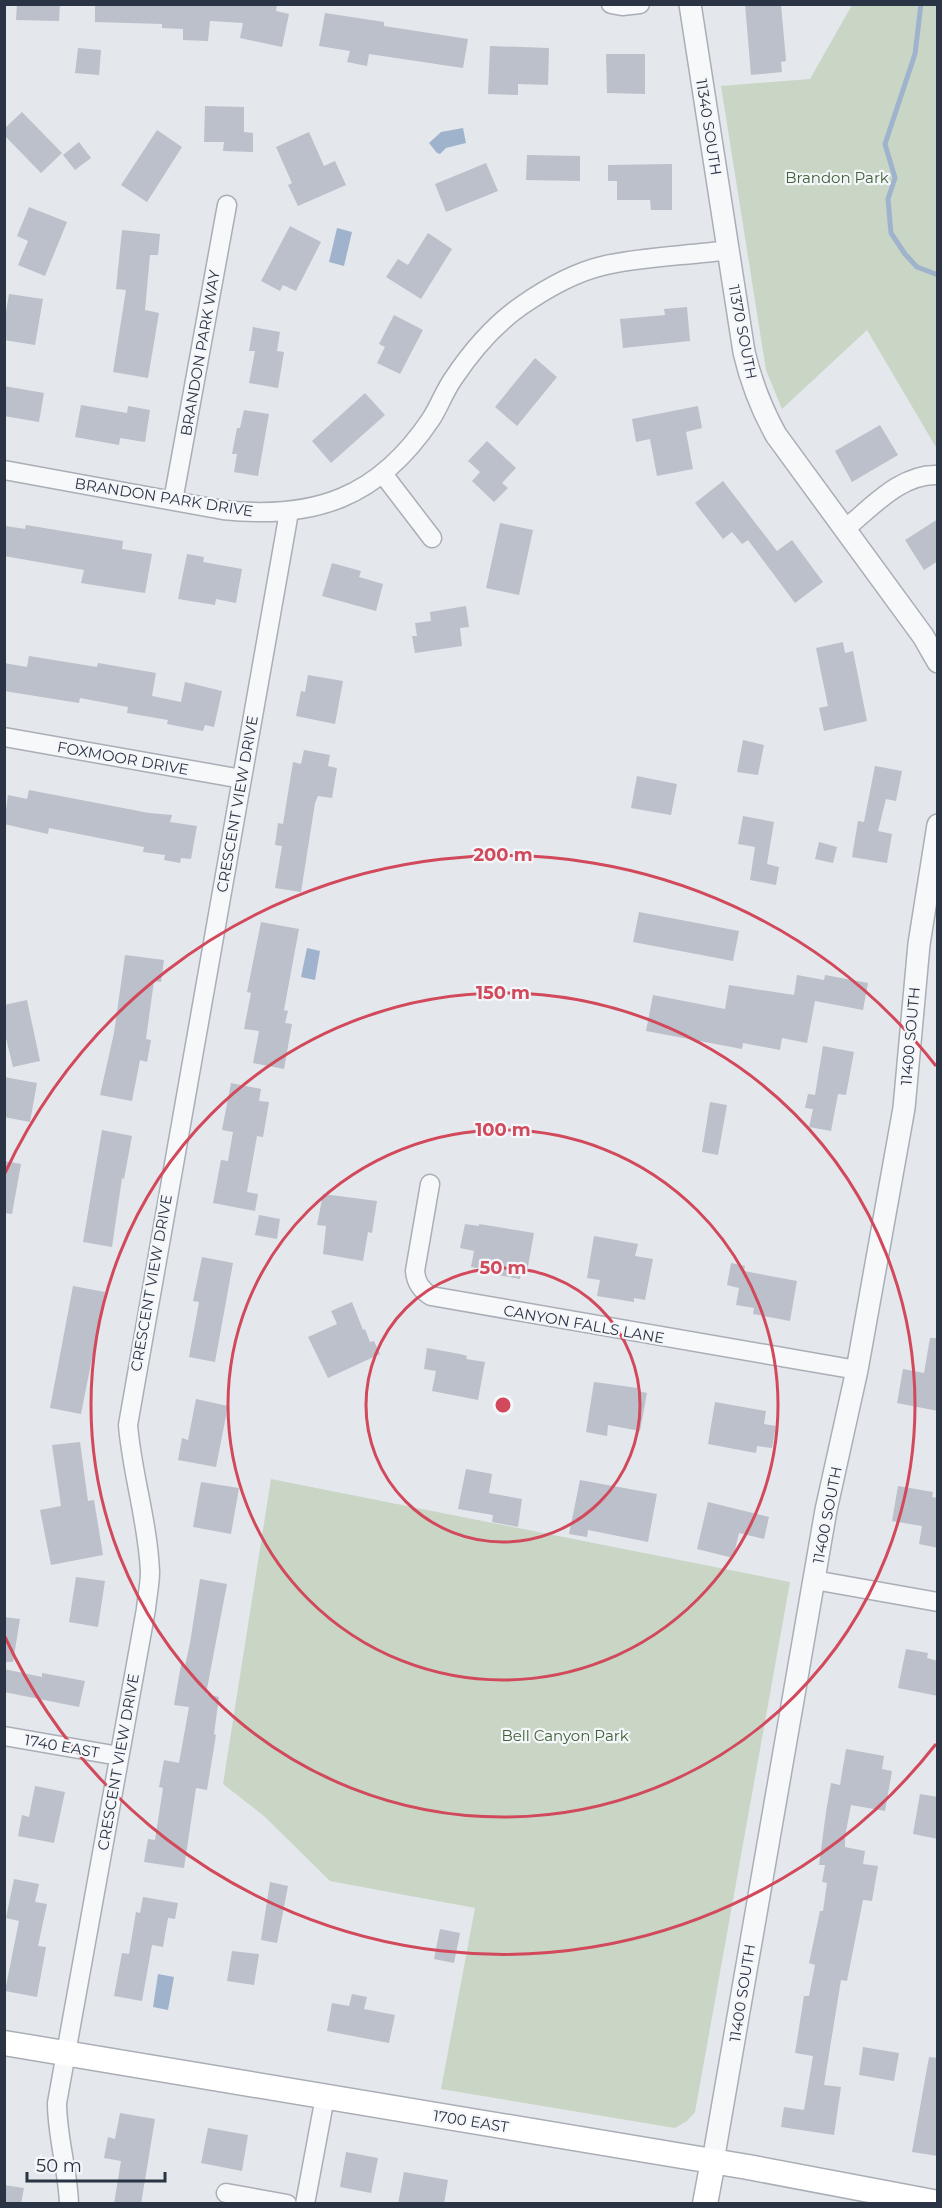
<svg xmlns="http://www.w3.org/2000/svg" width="942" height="2208" font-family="Montserrat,sans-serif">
  <rect width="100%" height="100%" fill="#e4e7ec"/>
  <path fill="#c9d6c5" d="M852 5H937V449L867 330 782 409 766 370 721 86 810 79Z
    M271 1479 790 1582 695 2112 687 2121 675 2128 441 2089 475 1908 330 1881 264 1816 223 1784Z"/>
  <path fill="#9fb4cc" d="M463 128 466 143 446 148 440 154 437 153 429 143 441 132Z
    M337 228 352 232 344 266 329 262Z
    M307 948 320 951 315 980 301 977Z
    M158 1974 174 1977 168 2010 153 2007Z"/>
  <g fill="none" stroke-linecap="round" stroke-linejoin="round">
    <path stroke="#9fb4cc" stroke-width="5" d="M921 4 915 54 885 144 895 178 888 199 891 233 905 254 917 267 938 275"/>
  </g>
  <path fill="#bbc0ca" d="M17 4H60L59 21 16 20Z
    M95 4H277L276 11 289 14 282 47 240 38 243 23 210 21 208 41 183 40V29L162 28V24L95 22Z
    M745 4H781L786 61 781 62 782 72 751 75Z
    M325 13 384 22V26L468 39 463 68 369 54 367 66 347 62 350 51 319 46Z
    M490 46 549 48 548 85 518 84V95L488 94Z
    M78 48 101 50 99 75 75 73Z
    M606 54H645V94L607 93Z
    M205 106 244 107V132L253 133V152L223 151 224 142H204Z
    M22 112 62 153 41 173 4 135V129Z
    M157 130 182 147 147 202 121 185Z
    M309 132 324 166 335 161 346 185 298 206 288 185 292 183 276 147Z
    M79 142 91 158 75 170 63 155Z
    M527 155 580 156V181L526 180Z
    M486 163 498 191 446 212 435 184Z
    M672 164V210H651L650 200H617V181H608V165Z
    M29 207 67 222 45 276 18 265 28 241 17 236Z
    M290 226 321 242 296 291 283 285 280 291 261 281Z
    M122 230 160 234 158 255H150L145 310 159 313 148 378 113 372 126 290 116 289Z
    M428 233 452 249 421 299 386 277 398 259 408 265Z
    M9 294 43 299 35 345 4 340V324Z
    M687 307 690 341 623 348 620 319 665 315 664 309Z
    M394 315 423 330 400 374 377 363 385 347 379 344Z
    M253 327 280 332 277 351 284 352 278 388 249 383 255 351H249Z
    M535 358 557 377 517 426 495 407Z
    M4 386 44 393 39 422 4 416Z
    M365 393 385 415 331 463 312 441Z
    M81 405 127 413 128 406 150 410 145 442 120 438 119 445 75 437Z
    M698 406 702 428 686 432 693 469 657 476 650 439 636 442 632 419Z
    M244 410 269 414 258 476 234 472 237 454H232L237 428H240Z
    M880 425 898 455 852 482 835 451Z
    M487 441 516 468 502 483 508 488 494 502 472 481 480 472 468 461Z
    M723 481 777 551 792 540 823 582 795 603 748 540 742 544 732 532 723 539 695 503Z
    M938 519V561L924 570 905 540Z
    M500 523 533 530 519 595 486 588Z
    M26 525 123 541 122 549 152 554 145 593 81 583 84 570 4 556 6 526 25 529Z
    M187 554 204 557 203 562 242 569 236 603 216 599 215 605 178 599Z
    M332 563 361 571 359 577 383 584 376 611 322 596Z
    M466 606 469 627 460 628 462 646 415 653 412 636H417L415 623 431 621 430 612Z
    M843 642 845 653 853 651 867 721 824 731 819 708 828 706 816 648Z
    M29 656 97 667 98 663 156 673 152 696 181 702 185 682 222 691 214 727 205 725 203 731 167 724 168 720 127 713 128 707 80 698 79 703 4 691V663L27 667Z
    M308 675 343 681 335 724 296 716 301 691 305 692Z
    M743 740 764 745 758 775 737 772Z
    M304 750 330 755 328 766 337 768 332 798 318 796 315 803 301 892 275 888 282 846 275 845 278 823 283 824 293 762 301 764Z
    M875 766 902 771 896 801 886 799 878 831 892 834 887 863 852 857 858 821 864 822Z
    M637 776 677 784 671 815 631 808Z
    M29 790 149 813 172 815 170 822 197 826 191 859 181 858 180 863 164 860 165 855 143 852 144 847 49 828 48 834 4 824 8 795 27 799Z
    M743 816 774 822 767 864 779 867 776 885 750 880 755 847 738 844Z
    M819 842 837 847 833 863 815 859Z
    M639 912 739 931 733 961 633 942Z
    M261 922 299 929 284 1010 288 1011 285 1023 292 1024 284 1069 253 1063 259 1031 244 1029 251 993 247 992Z
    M125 955 164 960 161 982 154 981 146 1039 151 1040 147 1062 140 1060 132 1101 100 1095 114 1033Z
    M797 975 824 980 825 975 868 983 863 1010 815 1001 807 1043 782 1038 780 1050 743 1043 742 1049 646 1031 653 995 725 1009 729 985 794 995Z
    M27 1000 40 1061 13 1067 4 1030V1005Z
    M823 1046 854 1052 846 1095 838 1094 831 1131 809 1127 813 1109 805 1108 808 1094 815 1095Z
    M4 1077 37 1083 30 1122 4 1117Z
    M231 1083 261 1089 259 1101 269 1102 263 1137 257 1136 247 1192 258 1194 255 1211 213 1203 221 1160 228 1161 233 1132 222 1130Z
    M710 1102 727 1105 718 1155 702 1152Z
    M102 1130 132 1136 124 1179 122 1178 112 1247 83 1242Z
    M4 1161 21 1164 12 1214 4 1213Z
    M323 1194 377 1201 372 1233 368 1232 363 1261 323 1254 326 1226 317 1225Z
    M259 1215 280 1219 277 1239 255 1235Z
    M465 1224 479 1226V1224L534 1233 527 1272 521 1271 520 1279 488 1273 489 1270 471 1267 474 1251 460 1248Z
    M594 1236 638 1244 635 1256 653 1259 645 1300 634 1298V1302L597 1296 600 1280 587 1278Z
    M202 1257 233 1263 215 1362 189 1357 199 1302 193 1301Z
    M731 1263 745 1266 744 1271 797 1281 790 1321 753 1314 754 1308 736 1305 739 1288 727 1285Z
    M73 1286 105 1292 81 1414 50 1408Z
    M352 1302 363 1330 365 1329 370 1342 374 1341 380 1354 328 1378 308 1337 337 1324 331 1311Z
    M930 1338H938V1411L897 1403 903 1369 924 1373Z
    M427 1348 460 1354 467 1356 466 1359 485 1362 478 1400 432 1391 436 1371 424 1369Z
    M594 1382 638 1388 637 1391 647 1393 640 1431 608 1425 607 1436 586 1432Z
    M196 1399 228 1406 216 1467 178 1460 182 1438 188 1440Z
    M715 1402 766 1411 764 1424 776 1426 772 1448 757 1446 756 1453 708 1444Z
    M80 1442 88 1501 94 1500 103 1555 51 1565 40 1510 61 1506 52 1445Z
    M466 1469 492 1474 489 1493 522 1499 518 1527 492 1522 493 1515 458 1509Z
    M580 1480 657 1494 648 1542 588 1530 587 1537 569 1534Z
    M201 1482 239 1488 231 1534 193 1527Z
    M898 1486 933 1492 932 1497 938 1498V1548L919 1544 922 1526 892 1521Z
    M708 1502 769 1517 764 1539 739 1533 733 1558 697 1549Z
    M76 1577 105 1581 98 1627 69 1622Z
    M200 1579 227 1584 206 1694 219 1697 214 1734 216 1735 207 1790 196 1788 184 1868 144 1862 148 1839 155 1840 163 1788 159 1787 164 1760 179 1763 189 1707 174 1705 181 1665 185 1666 190 1643Z
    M4 1617 20 1619 13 1662H4Z
    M906 1649 928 1653 927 1658 938 1661V1696L898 1688Z
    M4 1669 42 1677V1673L85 1681 79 1707 4 1692Z
    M846 1749 884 1756 882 1769 892 1771 885 1811 851 1805 845 1837V1847L865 1851 863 1864 878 1866 872 1901 863 1900 847 1981 841 1980 824 2085 841 2087 834 2135 781 2127 784 2107 804 2110 813 2056 795 2053 804 1996H809L815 1965 809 1963 820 1911H823L827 1883 822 1882 825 1865H819L826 1812 831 1783 840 1785Z
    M35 1786 65 1792 54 1843 18 1836 22 1815 29 1817Z
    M920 1794 938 1797V1839L913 1834Z
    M14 1879 39 1884 35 1902 47 1904 38 1946 46 1947 37 1997 5 1991 19 1921 6 1918Z
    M270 1882 288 1886 277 1943 261 1940Z
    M143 1897 178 1903 175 1919 168 1918 163 1947 152 1945 142 2001 114 1996 122 1953 129 1954 136 1912 140 1913Z
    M440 1929 460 1933 454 1963 434 1959Z
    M232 1951 259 1954 254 1985 227 1981Z
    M352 1994 367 1997 364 2009 395 2015 389 2043 327 2031 332 2003 349 2006Z
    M863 2047 899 2053 894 2081 859 2075Z
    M929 2057 938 2058V2156L912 2152Z
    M120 2113 155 2119 141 2204H114L121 2161 104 2158 108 2137 115 2139Z
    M208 2128 248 2135 242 2171 201 2163Z
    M346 2152 378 2158 371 2193 340 2187Z
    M404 2172 448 2180 444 2204H398Z
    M4 2185 24 2188 21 2204H4Z"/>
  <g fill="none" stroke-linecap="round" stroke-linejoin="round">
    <defs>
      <path id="minor" d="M611 4 622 6 640 4
        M4 470 223 510C315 520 379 497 431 419 439 407 444 392 453 379 471 352 494 325 521 306 544 290 573 273 602 266 643 256 687 256 728 250
        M383 474 432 538
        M173 501 227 205
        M845 529C871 508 901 473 938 475
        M4 737 242 779
        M430 1184 415 1271C416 1283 421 1290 431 1296L857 1370
        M814 1580 938 1602
        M4 1736 119 1756
        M226 2193 287 2204
        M69 2204C68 2170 57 2137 57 2103L146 1609C147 1597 150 1584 150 1572 148 1522 132 1474 128 1425L289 512
        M305 2204 325 2097"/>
      <path id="tertiary" d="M690 4 744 352C751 382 761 408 776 435L923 636 938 662
        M713 2161 826 1510 857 1370 904 1108 919 944 938 825"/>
      <path id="secondary" d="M4 2043 748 2167 938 2203
        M705 2204 713 2161"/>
    </defs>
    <use href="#minor" stroke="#a9aeb7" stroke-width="21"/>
    <use href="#tertiary" stroke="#a9aeb7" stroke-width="24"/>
    <use href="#secondary" stroke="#a9aeb7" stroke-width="27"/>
    <use href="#minor" stroke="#f7f8fa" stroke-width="18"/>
    <use href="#tertiary" stroke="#f7f8fa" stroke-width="21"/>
    <use href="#secondary" stroke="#fff" stroke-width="24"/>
  </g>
  <g fill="none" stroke="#d1495b" stroke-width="3">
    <circle cx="503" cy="1405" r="137"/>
    <circle cx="503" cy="1405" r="275"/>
    <circle cx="503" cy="1405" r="412"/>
    <path d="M936 1744A550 550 0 0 1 5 1637M5 1173A550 550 0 0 1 936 1066"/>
  </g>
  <g text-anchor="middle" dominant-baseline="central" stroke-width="4.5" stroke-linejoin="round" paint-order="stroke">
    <g font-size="15" fill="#2b3445" stroke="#f4f6f9">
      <text transform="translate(709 127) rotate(81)">11340 SOUTH</text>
      <text transform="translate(743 332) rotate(79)">11370 SOUTH</text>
      <text transform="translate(200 353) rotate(-80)">BRANDON PARK WAY</text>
      <text transform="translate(164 497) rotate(9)">BRANDON PARK DRIVE</text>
      <text transform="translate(123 758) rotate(10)">FOXMOOR DRIVE</text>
      <text transform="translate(237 804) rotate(-80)">CRESCENT VIEW DRIVE</text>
      <text transform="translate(910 1036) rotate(-85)">11400 SOUTH</text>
      <text transform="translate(151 1283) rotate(-80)">CRESCENT VIEW DRIVE</text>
      <text transform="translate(584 1324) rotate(10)">CANYON FALLS LANE</text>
      <text transform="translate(827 1515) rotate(-79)">11400 SOUTH</text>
      <text transform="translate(62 1746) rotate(10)">1740 EAST</text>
      <text transform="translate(118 1762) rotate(-80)">CRESCENT VIEW DRIVE</text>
      <text transform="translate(742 1993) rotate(-81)">11400 SOUTH</text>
      <text transform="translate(471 2121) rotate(9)">1700 EAST</text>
    </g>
    <g font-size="15" fill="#3f6138" stroke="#f4f6f9">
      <text x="837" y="177">Brandon Park</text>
      <text x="565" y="1735">Bell Canyon Park</text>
    </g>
  </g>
  <circle cx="503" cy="1405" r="9" fill="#d1495b" stroke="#f4f6f9" stroke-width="3"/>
  <g font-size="18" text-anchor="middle" font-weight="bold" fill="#d1495b" stroke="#f4f6f9" stroke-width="4.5" stroke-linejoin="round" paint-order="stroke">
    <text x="503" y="861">200 m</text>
    <text x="503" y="999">150 m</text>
    <text x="503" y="1136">100 m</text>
    <text x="503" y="1274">50 m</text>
  </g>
  <rect width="942" height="2208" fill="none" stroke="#2b3445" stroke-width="12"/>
  <path d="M27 2172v9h138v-9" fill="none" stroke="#2b3445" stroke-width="3"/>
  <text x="36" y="2172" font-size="18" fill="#2b3445" stroke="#f4f6f9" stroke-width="4.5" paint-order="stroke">50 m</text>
</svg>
